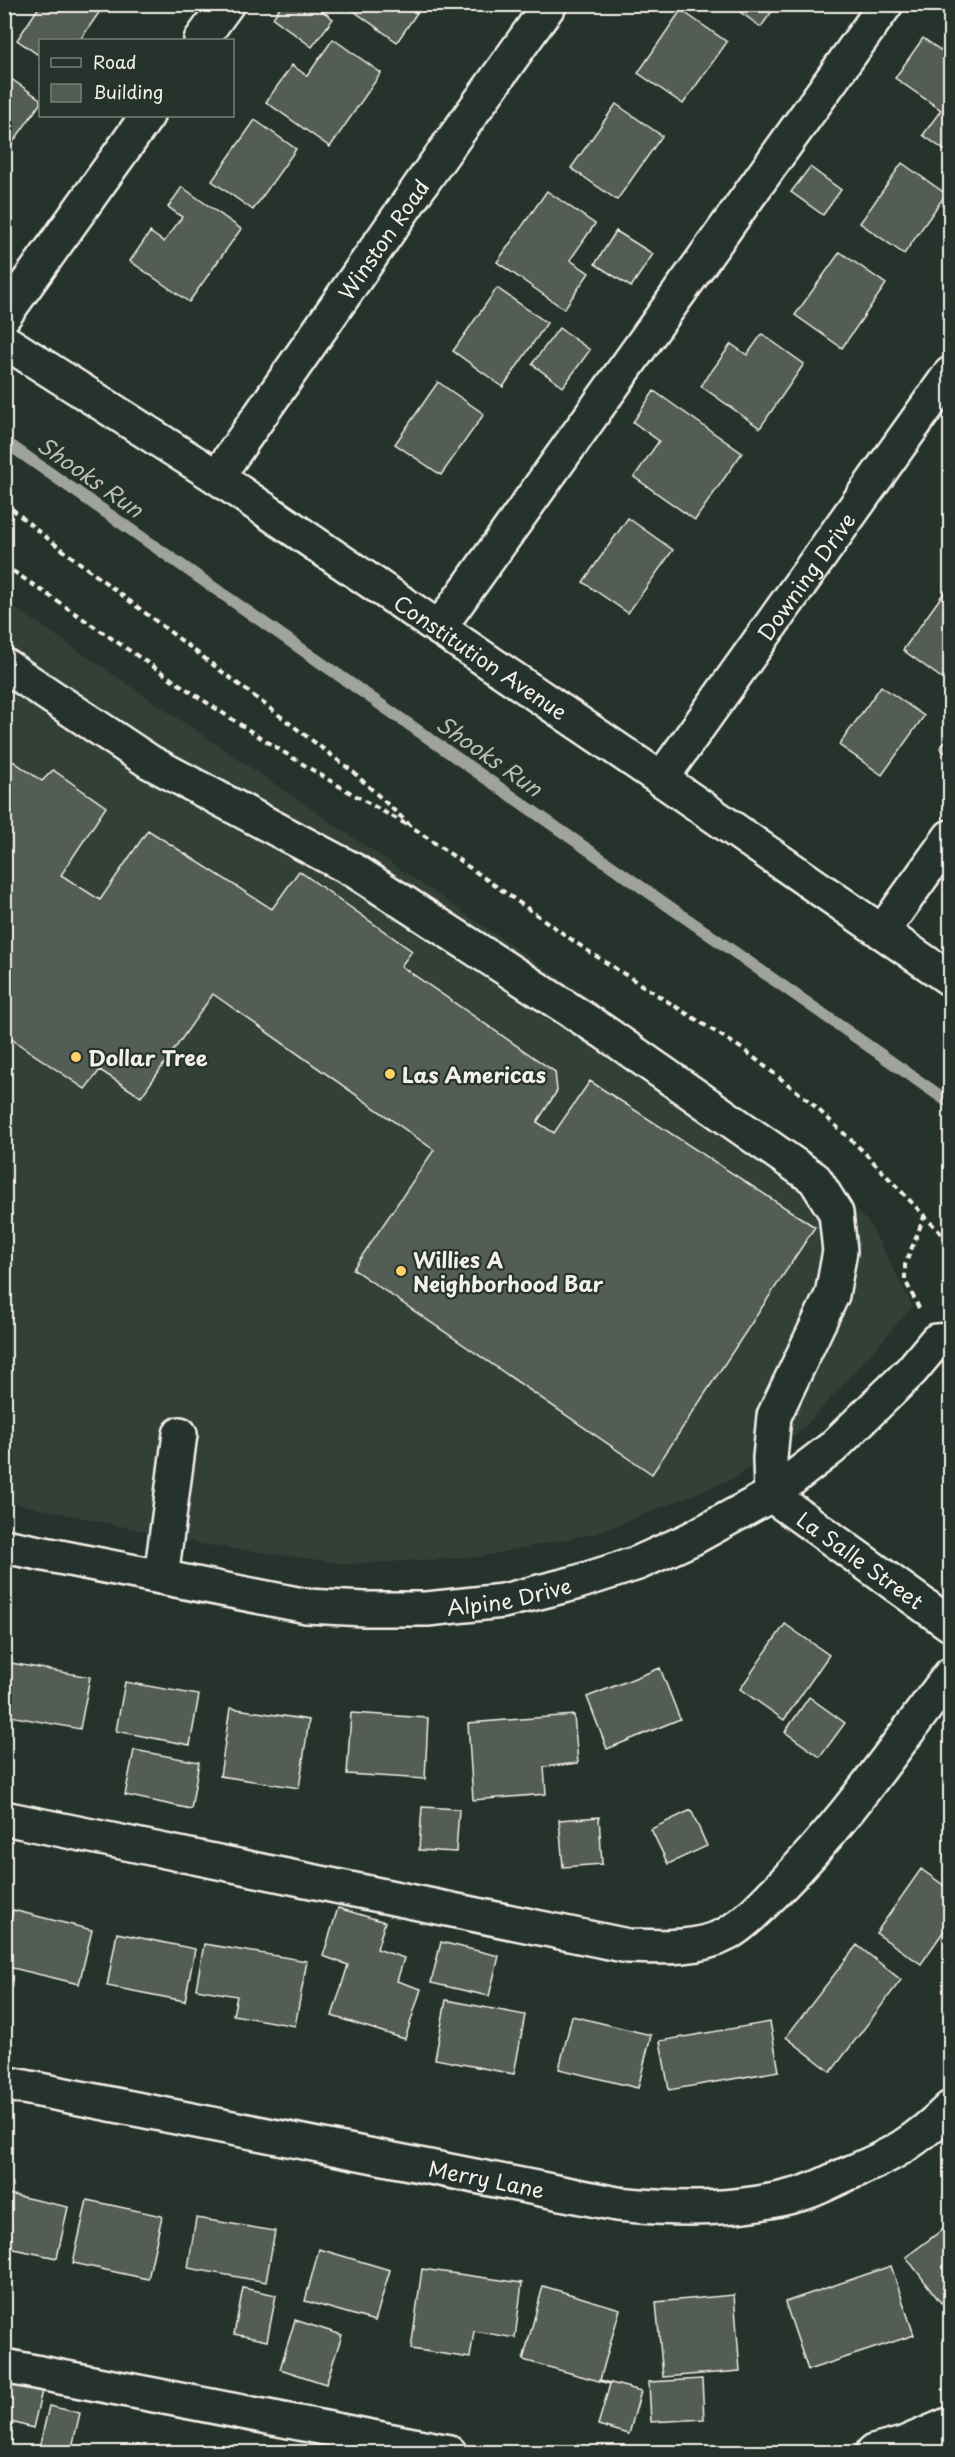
<svg xmlns="http://www.w3.org/2000/svg" width="955" height="2457" font-family="'Playpen Sans',sans-serif">
  <rect width="100%" height="100%" fill="#26332d"/>
  <filter id="ink" filterUnits="userSpaceOnUse"><feTurbulence type="fractalNoise" baseFrequency=".0167" numOctaves="2"/><feDisplacementMap in="SourceGraphic" scale="12" xChannelSelector="R" yChannelSelector="G"/><feConvolveMatrix kernelMatrix="1 2 1 2 8 2 1 2 1" color-interpolation-filters="sRGB"/></filter>
  <g filter="url(#ink)">
    <path fill="#333f39" d="M4 600 586 996 772 1129 869 1223 913 1306 804 1428 735 1478 597 1533 478 1557 348 1564 207 1545 5 1501Z"/>
    <g fill="none" stroke-linecap="round" stroke-linejoin="round">
      <path stroke="#9fa39b" stroke-width="12" d="M4 441 950 1103"/>
    </g>
    <path fill="#525c55" stroke="#f4f1e8" stroke-width="1.5" d="M41 4H105L80 40H40V56L17 40Z
      M282 4H313L333 19 312 47 273 18Z
      M355 4H423L397 42 351 9Z
      M729 4H777L761 27Z
      M681 10 727 42 683 104 638 73Z
      M923 38 950 57V154L923 135 941 110 895 78Z
      M333 39 381 73 330 147 266 102 292 65 307 76Z
      M4 74 40 99V104L4 155Z
      M616 104 662 136 617 200 571 168Z
      M255 120 296 149 253 210 212 181Z
      M902 163 946 194 904 254 860 223Z
      M810 167 841 190 823 215 791 192Z
      M182 187 241 229 189 302 130 261 150 232 164 242 182 217 168 207Z
      M547 191 595 224 570 260 589 273 564 309 497 262Z
      M616 231 653 254 631 287 595 264Z
      M840 252 886 284 842 348 795 315Z
      M497 288 547 323 503 387 453 351Z
      M559 328 590 350 563 387 532 364Z
      M762 334 804 364 760 428 701 386 731 344 747 355Z
      M438 382 484 414 441 475 395 444Z
      M654 391 742 453 695 520 634 477 659 441 633 422Z
      M628 518 673 550 628 613 583 582Z
      M948 587 950 589V677L947 682 903 650Z
      M881 686 924 716 882 775 839 745Z
      M950 735V757L940 748Z
      M4 755 42 781 53 770 106 807 61 875 100 900 148 830 272 909 299 871 412 951 401 966 555 1072 557 1091 537 1122 554 1133 590 1081 815 1227 652 1474 353 1269 434 1150 213 994 141 1097 100 1070 85 1089 4 1034Z
      M785 1624 829 1655 784 1720 740 1689Z
      M11 1663 90 1677 80 1729 4 1715V1701Z
      M660 1668 680 1719 607 1749 587 1697Z
      M125 1682 199 1695 190 1745 116 1731Z
      M809 1697 845 1723 820 1757 785 1732Z
      M230 1708 309 1720 299 1788 220 1776Z
      M351 1713 428 1718 425 1779 347 1774Z
      M574 1715 578 1763 544 1767 546 1794 473 1800 468 1723Z
      M134 1750 199 1762 191 1809 125 1795Z
      M422 1807 459 1809 456 1852 419 1850Z
      M691 1810 707 1846 668 1864 651 1829Z
      M599 1817 602 1864 563 1867 559 1820Z
      M921 1869 950 1890V1922L921 1964 876 1933Z
      M338 1908 385 1922 377 1949 404 1958 397 1981 421 1989 405 2039 332 2016 348 1965 323 1956Z
      M13 1910 92 1930 79 1984 4 1966V1948Z
      M117 1933 195 1949 185 2001 107 1986Z
      M441 1942 499 1956 489 1996 431 1983Z
      M204 1944 307 1961 295 2026 233 2015 237 1996 196 1989Z
      M857 1945 901 1980 831 2072 786 2037Z
      M446 2000 525 2015 514 2074 435 2059Z
      M572 2016 651 2035 638 2088 559 2069Z
      M770 2022 779 2071 669 2090 660 2041Z
      M4 2193 68 2207 57 2258 4 2247Z
      M87 2200 162 2216 148 2279 73 2263Z
      M196 2218 275 2231 266 2282 188 2268Z
      M950 2224V2296L941 2303 906 2257Z
      M319 2249 390 2270 375 2321 305 2301Z
      M891 2266 914 2335 808 2370 785 2302Z
      M422 2269 522 2283 515 2338 474 2331 470 2358 411 2349Z
      M543 2286 620 2309 600 2380 641 2391 629 2434 598 2425 610 2384 523 2360Z
      M243 2288 276 2295 267 2341 234 2334Z
      M734 2295 740 2371 663 2377 656 2302Z
      M295 2320 342 2335 326 2384 280 2369Z
      M4 2376 43 2387 33 2428 4 2420Z
      M702 2379 704 2419 651 2422 649 2382Z
      M49 2406 80 2413 71 2452H53L39 2449Z"/>
    <g fill="none" stroke-linecap="round" stroke-linejoin="round">
      <defs>
        <g id="minor">
          <path d="M201 40 227 4"/>
          <path d="M4 316 147 116"/>
          <path id="s1" d="M217 477 429 173 550 4"/>
          <path d="M439 628 886 4"/>
          <path id="s2" d="M4 665 150 762 355 871 604 1032 815 1179 836 1213 840 1251 832 1295 774 1416 770 1458 771 1495 950 1624"/>
          <path id="s3" d="M661 779 950 374"/>
          <path d="M882 932 950 837"/>
          <path id="s4" d="M4 1546 307 1606 365 1609H427L503 1601 575 1583 638 1563 691 1539 771 1495 832 1448 911 1371 936 1341 950 1340"/>
          <path d="M161 1577 180 1434"/>
          <path d="M4 1818 628 1946C660 1947 697 1950 727 1934 747 1922 762 1905 778 1889 843 1824 895 1747 950 1675"/>
          <path id="s5" d="M4 2083 617 2204C678 2210 741 2211 800 2194 816 2190 831 2181 847 2174 890 2157 917 2141 950 2108"/>
          <path d="M4 2366 449 2452"/>
          <path d="M873 2452 903 2444 950 2424"/>
        </g>
        <g id="major">
          <path id="s6" d="M4 341 217 477 661 779 950 979"/>
        </g>
      </defs>
      <use href="#minor" stroke="#f4f1e8" stroke-width="38"/>
      <use href="#major" stroke="#f4f1e8" stroke-width="38"/>
      <path stroke="#f4f1e8" stroke-width="4" stroke-dasharray="6 4.5" stroke-linecap="butt" d="M4 502 38 531 352 771 412 827 588 951 744 1050 808 1100 864 1152 950 1243
        M4 565C136 654 266 748 406 824
        M919 1308 905 1280V1265L924 1217"/>
      <use href="#minor" stroke="#26332d" stroke-width="33"/>
      <use href="#major" stroke="#26332d" stroke-width="33"/>
    </g>
  </g>
  <g fill="#ffd166" stroke="#26332d" stroke-width="2">
    <circle cx="76" cy="1057" r="6"/>
    <circle cx="390" cy="1074" r="6"/>
    <circle cx="401" cy="1271" r="6"/>
  </g>
  <g text-anchor="middle" dominant-baseline="central" stroke-width="4.5" stroke-linejoin="round" paint-order="stroke">
    <g font-size="21" fill="#f4f1e8" stroke="#26332d">
      <text stroke="none"><textPath href="#s1" startOffset="290">Winston Road</textPath></text>
      <text stroke="none"><textPath href="#s3" startOffset="249">Downing Drive</textPath></text>
      <text stroke="none"><textPath href="#s6" startOffset="572">Constitution Avenue</textPath></text>
      <text stroke="none"><textPath href="#s2" startOffset="1408">La Salle Street</textPath></text>
      <text stroke="none"><textPath href="#s4" startOffset="512">Alpine Drive</textPath></text>
      <text stroke="none"><textPath href="#s5" startOffset="492">Merry Lane</textPath></text>
    </g>
    <g font-size="21" font-weight="bold" fill="#f4f1e8" stroke="#26332d" text-anchor="start">
      <text x="88" y="1057">Dollar Tree</text>
      <text x="402" y="1074">Las Americas</text>
      <text x="413" y="1259">Willies A<tspan x="413" dy="24">Neighborhood Bar</tspan></text>
    </g>
    <g font-size="22" font-style="italic" fill="#bcbdb5" stroke="#26332d">
      <text transform="translate(91 476) rotate(35)">Shooks Run</text>
      <text transform="translate(490 755) rotate(35)">Shooks Run</text>
    </g>
  </g>
  <rect width="955" height="2457" fill="none" stroke="#26332d" stroke-width="24"/>
  <rect x="12" y="12" width="931" height="2433" fill="none" stroke="#f4f1e8" stroke-width="2" filter="url(#ink)"/>
  <rect x="39" y="39" width="195" height="78" fill="#26332d" stroke="#787f78" stroke-width="1.5"/>
  <rect x="51" y="58" width="30" height="9" fill="#26332d" stroke="#787f78" stroke-width="1.5"/>
  <text x="93" y="69" font-size="18" fill="#f4f1e8">Road</text>
  <rect x="51" y="84" width="30" height="18" fill="#525c55" stroke="#787f78" stroke-width="1.5"/>
  <text x="93" y="99" font-size="18" fill="#f4f1e8">Building</text>
</svg>
